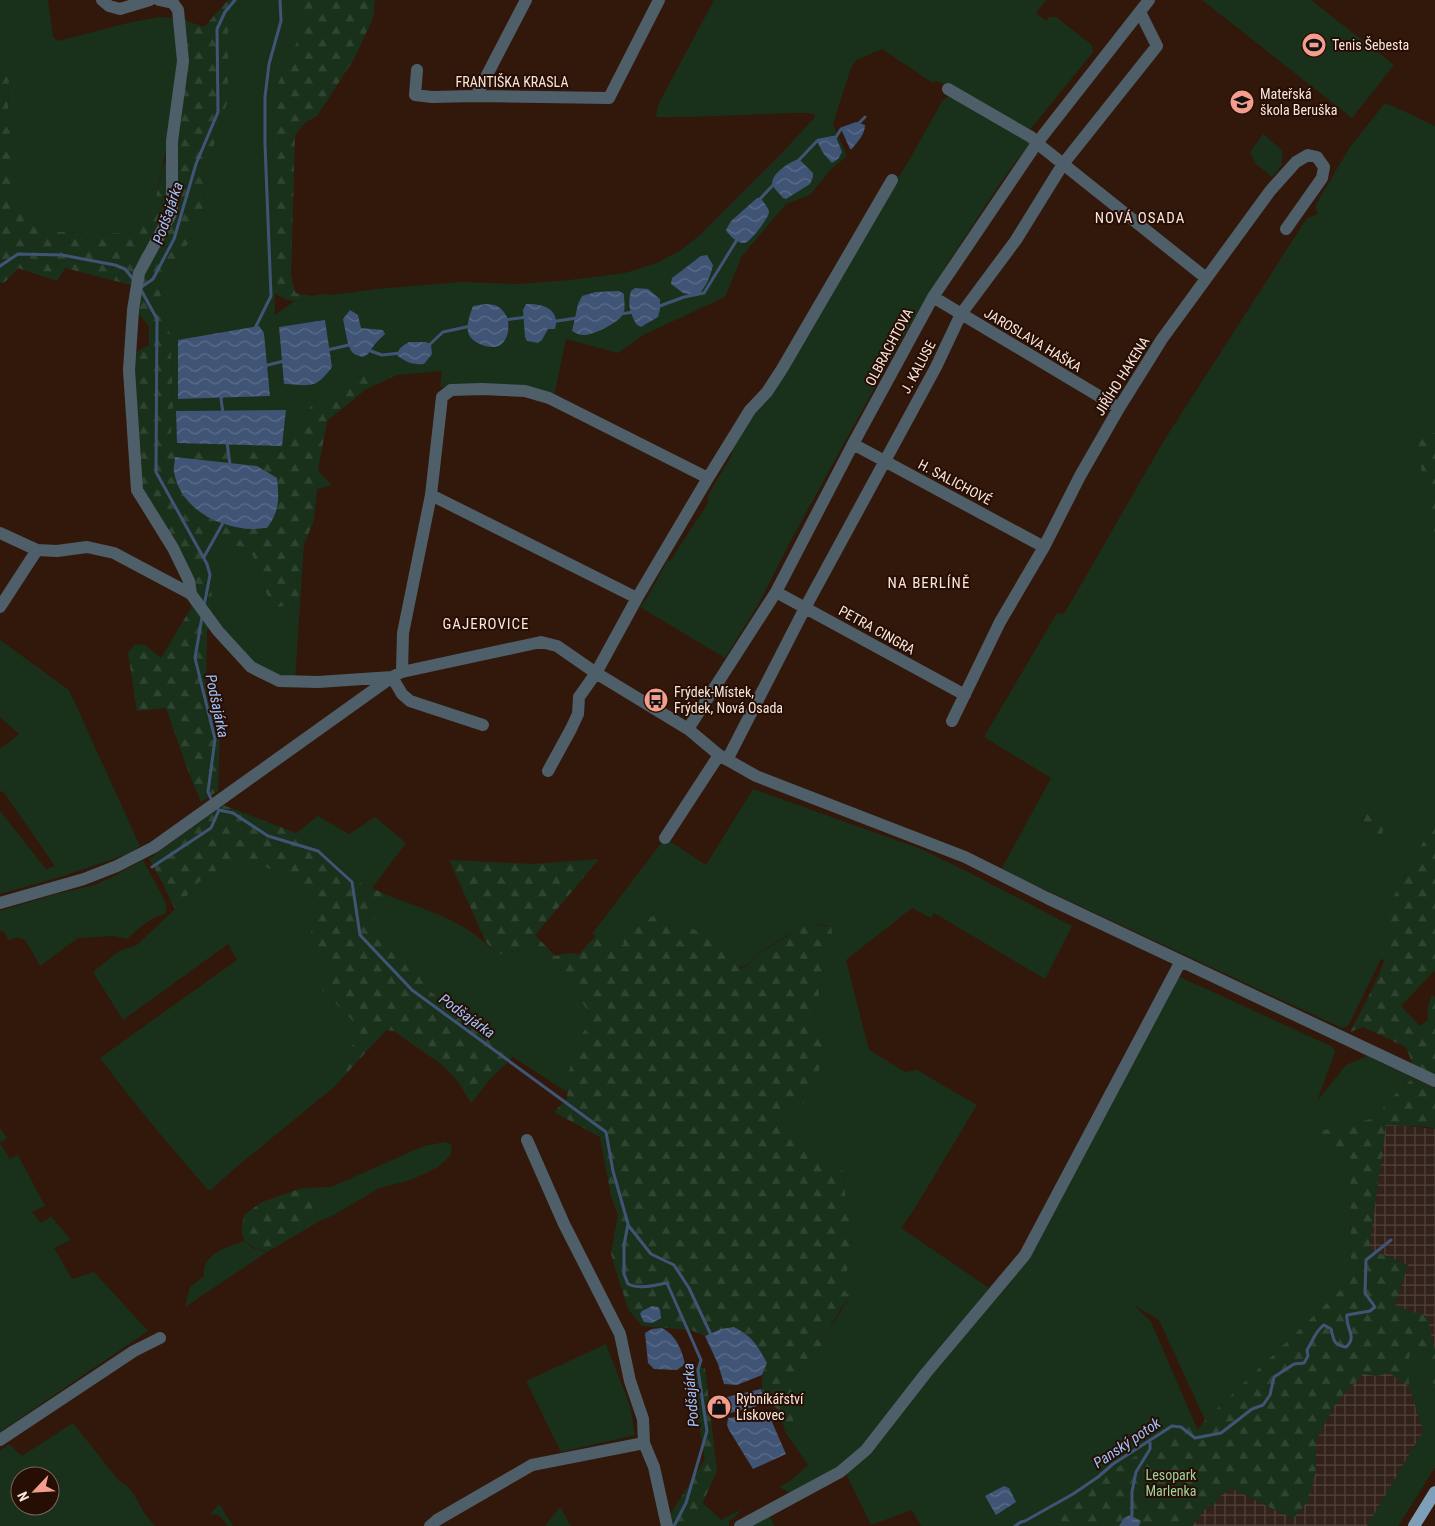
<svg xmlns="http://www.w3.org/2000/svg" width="1435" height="1526" font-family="'Roboto Condensed',sans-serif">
  <defs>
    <pattern id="industrial-grid" width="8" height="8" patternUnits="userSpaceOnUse" patternTransform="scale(1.25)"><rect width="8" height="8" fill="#33221b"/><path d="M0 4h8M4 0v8" fill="none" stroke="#51423c"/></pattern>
    <pattern id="forest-firs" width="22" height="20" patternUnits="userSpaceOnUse" patternTransform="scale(1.25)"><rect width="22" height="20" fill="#19311b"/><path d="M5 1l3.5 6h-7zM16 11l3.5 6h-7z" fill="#304531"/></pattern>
    <pattern id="water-waves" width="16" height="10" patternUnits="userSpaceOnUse" patternTransform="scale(1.25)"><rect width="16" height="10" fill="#405576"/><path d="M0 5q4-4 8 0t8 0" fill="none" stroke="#5c6d89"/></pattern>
  </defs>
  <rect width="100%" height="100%" fill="#31180b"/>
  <path fill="url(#industrial-grid)" d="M1386 1124 1435 1129V1467L1398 1526H1192L1208 1505 1213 1506 1220 1496 1231 1488 1293 1519 1316 1471 1315 1442 1334 1406 1386 1347 1410 1312 1395 1305 1408 1265 1369 1249Z"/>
  <path fill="#19311b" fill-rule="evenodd" d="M0 0H48L53 37 58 41 128 23 159 17 174 18 177 61 168 141 156 197 149 215 134 230 124 233 93 234 50 231 37 227 30 221 16 200 10 136 11 124 8 119 9 74 5 70 0 69Z
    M244 0H298L303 28 272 97 275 315 293 302 305 301 312 296 324 294 333 295 376 289 463 282 518 284 570 280 625 273 657 263 681 250 700 235 781 154 815 117 814 114 809 113C758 113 707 118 656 117L658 105 714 0H1046L1036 13 1046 21 1049 17H1056L1092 45 1093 52 1029 131 952 86 935 81 933 83 882 49 856 60 851 68 833 124 847 156 831 169 810 195 786 204 742 256 725 297 643 335 618 353 566 339 554 396 510 386 440 387 442 371 397 375 367 373 313 403 295 431 284 452 170 449 173 404 170 335 160 292 203 217 206 171 228 100V24ZM836 137 842 152 817 139ZM757 198 743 243 728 235 731 221ZM707 255 713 265 683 293 671 284ZM624 294C624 299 626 306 624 310 618 330 589 328 572 331L578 304ZM629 297 649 323 641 327 637 325C631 316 628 308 629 297ZM486 304C503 305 506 311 510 327L504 341ZM526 304H537L548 308 555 328 548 329 542 340 538 343 527 341ZM358 315 360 328 369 329 383 338 375 344 371 350 351 351 346 336ZM325 321 332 368 284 384 279 327ZM264 333 270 396 179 399ZM286 410 282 446 177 443 176 411Z
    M1202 0H1311L1394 65 1352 118Z
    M951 95 1029 139V144L1001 182 953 255 897 347 790 542 758 605 725 658 640 607 647 598 667 561H670L708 503V495L733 453 730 451 911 157 940 105 943 100Z
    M1385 103 1393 106 1435 126V433L1430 434 1420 463 1433 530 1435 532V826L1428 833 1398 888 1381 922 1390 944 1385 960 1381 959 1348 1026 1342 1028 1022 879 1002 868 1051 778 984 737 1057 613 1064 614 1165 439 1307 218 1318 214 1315 206 1350 147ZM1364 816 1383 819 1382 823 1363 830 1362 824Z
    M1263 134 1282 150V165L1272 177 1255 163 1250 152Z
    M203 535 251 551 272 608 300 603 295 681 257 669 216 623Z
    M0 640 69 690 140 846 128 854 63 876 0 894V811L46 869 55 866 3 791 0 792V749L19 734 0 717Z
    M753 789 921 849 968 872 1072 926 1045 979 934 913 931 918 912 908 846 960 869 1050 905 1072 917 1070 977 1105 915 1208 901 1228 989 1288 853 1457 793 1494 779 1487 790 1481 808 1465 786 1433 793 1422 796 1367 806 1363 818 1353 824 1338 850 1296 842 1288 848 1267 852 1239 851 1224 846 1213 844 1172 788 1125 785 1119 789 1112 801 1105 815 1035 813 1022 827 954 833 936 831 927C821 923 807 922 797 928 793 931 790 935 785 937 778 942 769 946 762 951 754 958 748 969 737 966L712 935 682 926 667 914 632 922 624 944 617 948 592 934 665 838 706 865Z
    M318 816 349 834 375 817 406 843 372 888 359 882 296 833Z
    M239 855 264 866 308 889 318 905 311 932 335 966 316 984 360 1028 359 1038 342 1056 341 1067 346 1074 334 1087 233 1170 211 1190H208C171 1147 134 1104 100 1058L237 960 228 944 123 1020 93 972 119 951 137 945 175 909 199 882Z
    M143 860 166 903V911L165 914C149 918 139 928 127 939L113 936 78 938 40 966 26 941 18 937 8 940 4 931H0V911L56 894 95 885 116 875Z
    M387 895C428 911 468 921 497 955L524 949 555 971 580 999 593 1019C577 1041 570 1066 567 1092L513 1057 426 988 419 966 372 922Z
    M1178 976 1333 1047 1335 1052 1317 1101 1346 1065 1367 1056 1413 1078 1390 1099 1375 1118 1317 1132 1350 1158 1351 1280 1205 1420 1159 1320 1134 1305 1151 1322 1209 1456 1231 1488 1220 1496 1212 1507 1208 1505 1192 1526H921L912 1510 871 1525 846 1474 1012 1277 1018 1273 1031 1256Z
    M0 1128 7 1138 0 1143 10 1159 18 1155 45 1206 32 1212 41 1223 51 1216 71 1240 54 1248 72 1279 94 1272 148 1331 0 1432Z
    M445 1142 452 1145 450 1156 438 1167 411 1180 379 1188 334 1215 318 1222 310 1200 302 1188 331 1187 424 1146Z
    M244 1241 252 1248 267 1252 185 1307 190 1287 204 1276C201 1254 227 1247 244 1241Z
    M606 1344 630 1406 635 1435 561 1452 526 1381Z
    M1416 1346 1421 1347 1425 1352 1435 1389V1467L1398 1526H1367L1423 1431 1409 1386 1408 1366 1410 1351Z
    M73 1423 119 1481C131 1486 136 1498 142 1509 145 1515 150 1520 155 1526H0V1450L9 1444 22 1456ZM20 1476H50V1506H20Z
    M703 1503 721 1520 742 1509 735 1517 729 1521V1526H692Z
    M219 1504 233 1526H228C223 1519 218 1511 209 1516Z
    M560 1507 571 1526H545Z
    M770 1515 774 1526H750Z"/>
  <path fill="url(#forest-firs)" d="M228 0H244L228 24V100L206 171 203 217 160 292 170 335 173 404 170 449 284 452 295 431 313 403 367 373 397 375 366 389 327 421 318 471 332 485 317 489 314 520 304 544 300 603 272 608 251 551 203 535 216 623 207 630 206 688 209 704 220 730 218 791 201 802 187 768 166 708 137 711 128 653 135 644 145 645 161 658 191 608V593L134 491 135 353 149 345V326L138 313 131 285 65 268 57 281 18 268 5 282 0 283V69L5 70 9 74 8 119 11 123 10 136 16 200 30 221 37 227 50 231 93 234 124 233 134 230 149 215 156 197 164 164 170 158 183 20 204 27Z
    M298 0H375L373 18 354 59 317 116 306 122 295 135 291 275 295 292 298 294 312 296C298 307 288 300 274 293L272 97 303 28Z
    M1435 433V532L1433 530 1420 463 1418 438 1430 434Z
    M223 805 296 833 359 882 387 895 373 922 419 966 426 988 513 1057 491 1078 471 1103 457 1080 441 1064 394 1031 386 1030 346 1074 341 1067 342 1056 359 1038 360 1028 316 984 335 966 314 944 311 932 318 905 308 889 264 866 239 856 199 882 175 909 160 878 149 859Z
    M1368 808H1375L1383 812 1382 823 1384 827 1382 834 1370 835 1363 830 1362 824Z
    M1435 826V971L1433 972 1401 1006 1420 1026 1428 1020C1427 1011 1428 1004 1432 995L1435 997V1075L1411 1064 1412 1062 1406 1047 1363 1027 1350 1032C1365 1004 1381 974 1390 944L1381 922 1398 888 1428 833Z
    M599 859 535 935 555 956 568 953 579 954 596 936 618 948 624 944 622 938 632 922 666 913 682 926 712 935 737 966 741 968 747 966 763 951 790 935 795 929 803 925 810 923 831 927 833 936 827 954 813 1022 815 1035 821 1039 823 1046 821 1062 811 1096 801 1105 789 1112 785 1119 788 1125 844 1172 846 1213 851 1224 852 1239 848 1267 842 1288 850 1296 841 1308 824 1338 818 1353 806 1363 796 1368V1393L793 1422 786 1433 777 1409 773 1405 765 1404C761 1388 760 1380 767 1363L721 1329 705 1336 691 1330 642 1326 628 1309 611 1254 618 1215 611 1196 600 1137 554 1112 567 1099 569 1071 582 1034 593 1019 580 999 555 971 524 949 497 955 486 942 449 860 533 864Z
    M1413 1078 1435 1088V1129L1429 1127 1386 1125 1369 1249 1408 1265 1395 1305 1410 1311 1427 1316 1435 1351V1389L1425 1352 1421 1347 1416 1346 1410 1351 1408 1366 1409 1386 1389 1373 1376 1376 1363 1374 1334 1406 1316 1441V1471L1308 1501 1293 1519 1231 1488 1220 1496 1212 1507 1208 1505 1192 1526H1059L1053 1510 1078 1497 1111 1471 1153 1446 1182 1425 1198 1430 1205 1420 1351 1280 1350 1158 1316 1132 1375 1118 1390 1099Z
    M302 1188 310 1200 318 1222 267 1252C244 1245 238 1240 244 1215L262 1202Z
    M689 1367 705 1368 717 1471 692 1526H669L670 1515 705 1459Z"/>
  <path fill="url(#water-waves)" d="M856 122 865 125C865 135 857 142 852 149H850L841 129 842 127Z
    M832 136 836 137 842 152 838 159 832 163 823 153 817 141V139Z
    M799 159 813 173V177L810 184 786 199 783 198C780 194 775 190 773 186 768 175 791 161 799 159Z
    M757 198H760C763 201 768 207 769 211 770 217 750 242 745 243 738 244 728 235 726 230L731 221Z
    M707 255 713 265C710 277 706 289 696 296L683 293 671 284 672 278 701 256Z
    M635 288 648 289 660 299V309L658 317 641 327 637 325C630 314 627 304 631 291Z
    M619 291 624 294C624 301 626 308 623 314 620 322 592 336 583 335 579 335 576 333 572 331L578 304 582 296 596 292Z
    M486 304C496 304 502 307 507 317 510 325 509 339 500 345 496 348 490 347 485 346 462 339 466 325 473 306Z
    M526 304C542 303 561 309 555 329H548L542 340 538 343 527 341 525 337 523 310Z
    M350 310 358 315 361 328 383 330 385 334 375 344 368 354 363 357C359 356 355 355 352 352 347 346 345 327 343 319Z
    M325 320 332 367C315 390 310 385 284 384L279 327Z
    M259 326 264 333 270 396 178 399V340Z
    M409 342H426L431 345 432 354 424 364C413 365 405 362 397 355 399 347 403 346 409 342Z
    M286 410 282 446 177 443 176 411Z
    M175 457 257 466 277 478C279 498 280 511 267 528 262 528 257 529 252 529 218 528 180 508 174 472 173 468 175 462 175 457Z
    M652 1306 658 1307 660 1310 661 1318 652 1323 644 1322 640 1314 642 1311Z
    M734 1327C753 1337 757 1345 767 1363L762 1375 737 1385 724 1384 718 1364 705 1336 721 1329Z
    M662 1328C676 1335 682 1350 685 1364L677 1370 654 1369 648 1363 645 1333 652 1329Z
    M761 1389 765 1404 730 1413 727 1397Z
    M768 1413 786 1454 753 1469 729 1430 727 1425 728 1418Z
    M1004 1486 1009 1488 1016 1502 996 1515 985 1496Z
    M1130 1515 1141 1521 1139 1526H1119L1124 1518Z"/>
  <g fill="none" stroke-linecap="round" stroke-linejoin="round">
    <path stroke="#405576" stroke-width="3" d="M858 124 865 117
      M831 138 836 137 841 129 846 128
      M798 161 817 141 820 140
      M759 200 775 183
      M0 266 18 254 62 255 115 265 125 269 134 280
      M657 307 684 297 704 293 738 238
      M620 314 634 312
      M504 320 527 317
      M553 321H557L577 318
      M255 328 271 296 265 144V97L269 64 281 21 280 0
      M428 346 443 332 471 326
      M327 350 349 345H352
      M368 350 382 355 401 353
      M264 366 284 361
      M223 395 221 399 223 413
      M227 442 230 465
      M204 557 224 521
      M204 606 210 575 207 564 156 472 157 319 140 288 153 279 174 239 196 164 218 112 217 29 225 12 235 0
      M202 617 195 658 215 739 208 792 212 801
      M215 807 219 810 233 813 268 836 318 851 352 882 360 935 412 990 606 1132 613 1171 628 1224 624 1245V1274L628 1284C640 1290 654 1285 667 1283L701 1360 698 1370 707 1431 686 1503 674 1526
      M152 867 211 828 219 810
      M628 1225 651 1254 674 1265 689 1288 712 1337
      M1015 1526 1021 1522 1025 1521 1073 1494 1098 1477 1113 1464 1172 1426 1181 1427 1195 1438 1221 1433 1252 1409 1263 1405 1270 1395 1274 1377 1294 1364 1304 1363 1308 1356 1307 1350C1313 1341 1315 1331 1324 1325L1331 1329C1334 1340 1333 1345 1346 1347 1358 1337 1345 1328 1347 1315L1370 1311 1375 1307 1365 1293 1366 1260 1391 1240
      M1127 1526 1132 1515V1492L1136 1472 1150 1449V1442"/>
    <path stroke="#4f5f6a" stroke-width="12" d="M102 0 109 6 120 9 150 0
      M159 0 173 3 178 10 183 61 172 141V212L139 273 133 310 129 370 137 490 173 548 189 581 191 594
      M417 70 415 95 432 97 476 96 609 98 659 0
      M948 89 1031 137 1043 148 1206 278
      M476 96 526 0
      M933 297 1119 408
      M853 444 1044 547
      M431 495 637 598
      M0 533 37 550 57 551 87 547 114 553 191 594 218 631 251 667 279 681 318 682 392 677 402 694 410 701 483 725
      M776 592 965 695
      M0 607 37 550
      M402 672 403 633 431 495 442 397 451 390 482 389 525 391 549 398 708 478
      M952 721 1000 622 1044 547 1080 476 1119 408 1162 339 1270 191 1296 162 1308 155 1317 157 1324 167 1322 178 1286 229
      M688 729 776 592 853 444 933 297 1037 143 1149 0
      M727 760 805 608 936 367 961 314 1016 240 1063 164 1157 46 1140 12
      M548 771 571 729 578 714 579 697 596 673 637 598 708 478 750 410 767 392 782 369 892 180
      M665 838 719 755
      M0 903 84 879 117 866 154 847 392 677 402 672 541 642 557 646 596 673 688 729 719 755 756 776 965 857 1047 898 1435 1081
      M527 1140 564 1224 620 1334 630 1381 643 1419 644 1443
      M0 1440 134 1351 160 1338
      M430 1526 437 1520 532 1465 644 1443 654 1467 667 1526
      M740 1526 840 1472 866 1450 926 1373 1025 1255 1181 961"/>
    <path stroke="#7f9eb7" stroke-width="12" d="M1414 1526 1435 1492"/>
  </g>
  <defs>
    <symbol id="stadium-disc" viewBox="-11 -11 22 22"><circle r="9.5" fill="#f49d8d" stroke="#260e04"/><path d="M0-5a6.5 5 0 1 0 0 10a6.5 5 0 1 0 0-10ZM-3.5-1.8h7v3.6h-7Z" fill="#111"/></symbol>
    <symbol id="school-disc" viewBox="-11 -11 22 22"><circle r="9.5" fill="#f49d8d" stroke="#260e04"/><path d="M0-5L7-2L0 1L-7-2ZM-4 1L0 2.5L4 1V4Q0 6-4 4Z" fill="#111"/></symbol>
    <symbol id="bus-disc" viewBox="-11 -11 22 22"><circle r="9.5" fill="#f49d8d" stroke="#260e04"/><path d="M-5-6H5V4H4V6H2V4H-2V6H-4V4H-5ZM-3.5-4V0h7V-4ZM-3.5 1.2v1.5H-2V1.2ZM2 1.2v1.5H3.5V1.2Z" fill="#111"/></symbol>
    <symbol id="shop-disc" viewBox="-11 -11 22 22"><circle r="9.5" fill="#f49d8d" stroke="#260e04"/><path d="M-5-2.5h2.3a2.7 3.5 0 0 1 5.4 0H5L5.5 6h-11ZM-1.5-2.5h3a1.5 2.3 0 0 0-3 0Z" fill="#111"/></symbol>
  </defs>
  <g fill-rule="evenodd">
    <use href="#stadium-disc" x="1300" y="31" width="28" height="28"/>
    <use href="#school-disc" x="1228" y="88" width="28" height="28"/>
    <use href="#bus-disc" x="642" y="686" width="28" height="28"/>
    <use href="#shop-disc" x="705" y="1393" width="28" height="28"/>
  </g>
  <g text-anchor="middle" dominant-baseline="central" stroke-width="4" stroke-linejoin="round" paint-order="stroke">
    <g font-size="14" fill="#f8e6dd" stroke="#260e04" text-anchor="start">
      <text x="1332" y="45">Tenis Šebesta</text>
      <text x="1260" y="94">Mateřská<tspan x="1260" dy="16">škola Beruška</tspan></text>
      <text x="674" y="692">Frýdek-Místek,<tspan x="674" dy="16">Frýdek, Nová Osada</tspan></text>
      <text x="736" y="1399">Rybníkářství<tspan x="736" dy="16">Lískovec</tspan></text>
    </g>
    <g font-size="14" fill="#f8e6dd" stroke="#260e04">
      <text x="512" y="82">FRANTIŠKA KRASLA</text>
      <text transform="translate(1033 340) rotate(31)">JAROSLAVA HAŠKA</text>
      <text transform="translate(889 347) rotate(-62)">OLBRACHTOVA</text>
      <text transform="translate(918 367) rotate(-62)">J. KALUSE</text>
      <text transform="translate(1122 376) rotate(-58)">JIŘÍHO HAKENA</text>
      <text transform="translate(955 482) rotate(28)">H. SALICHOVÉ</text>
      <text transform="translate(877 630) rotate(29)">PETRA CINGRA</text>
    </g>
    <g font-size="14" fill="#9ed3a0" stroke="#260e04">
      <text x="1171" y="1475">Lesopark<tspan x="1171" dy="16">Marlenka</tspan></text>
    </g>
    <g font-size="15" font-style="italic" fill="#9dc2fb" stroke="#260e04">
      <text transform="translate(168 213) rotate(-71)">Podšajárka</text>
      <text transform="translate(217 706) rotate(78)">Podšajárka</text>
      <text transform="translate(467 1016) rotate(36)">Podšajárka</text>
      <text transform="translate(691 1395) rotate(-95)">Podšajárka</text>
      <text transform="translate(1127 1443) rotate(-34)">Panský potok</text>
    </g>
    <g font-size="15" letter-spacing="1" fill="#f8e6dd" stroke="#260e04">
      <text x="1140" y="218">NOVÁ OSADA</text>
      <text x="929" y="583">NA BERLÍNĚ</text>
      <text x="486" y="624">GAJEROVICE</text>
    </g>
  </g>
  <g transform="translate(35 1491) rotate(245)"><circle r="24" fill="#260e04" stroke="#7a645b"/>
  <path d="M0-4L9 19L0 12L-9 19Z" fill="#f49d8d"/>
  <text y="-8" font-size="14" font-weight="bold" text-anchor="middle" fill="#f8e6dd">N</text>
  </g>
</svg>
